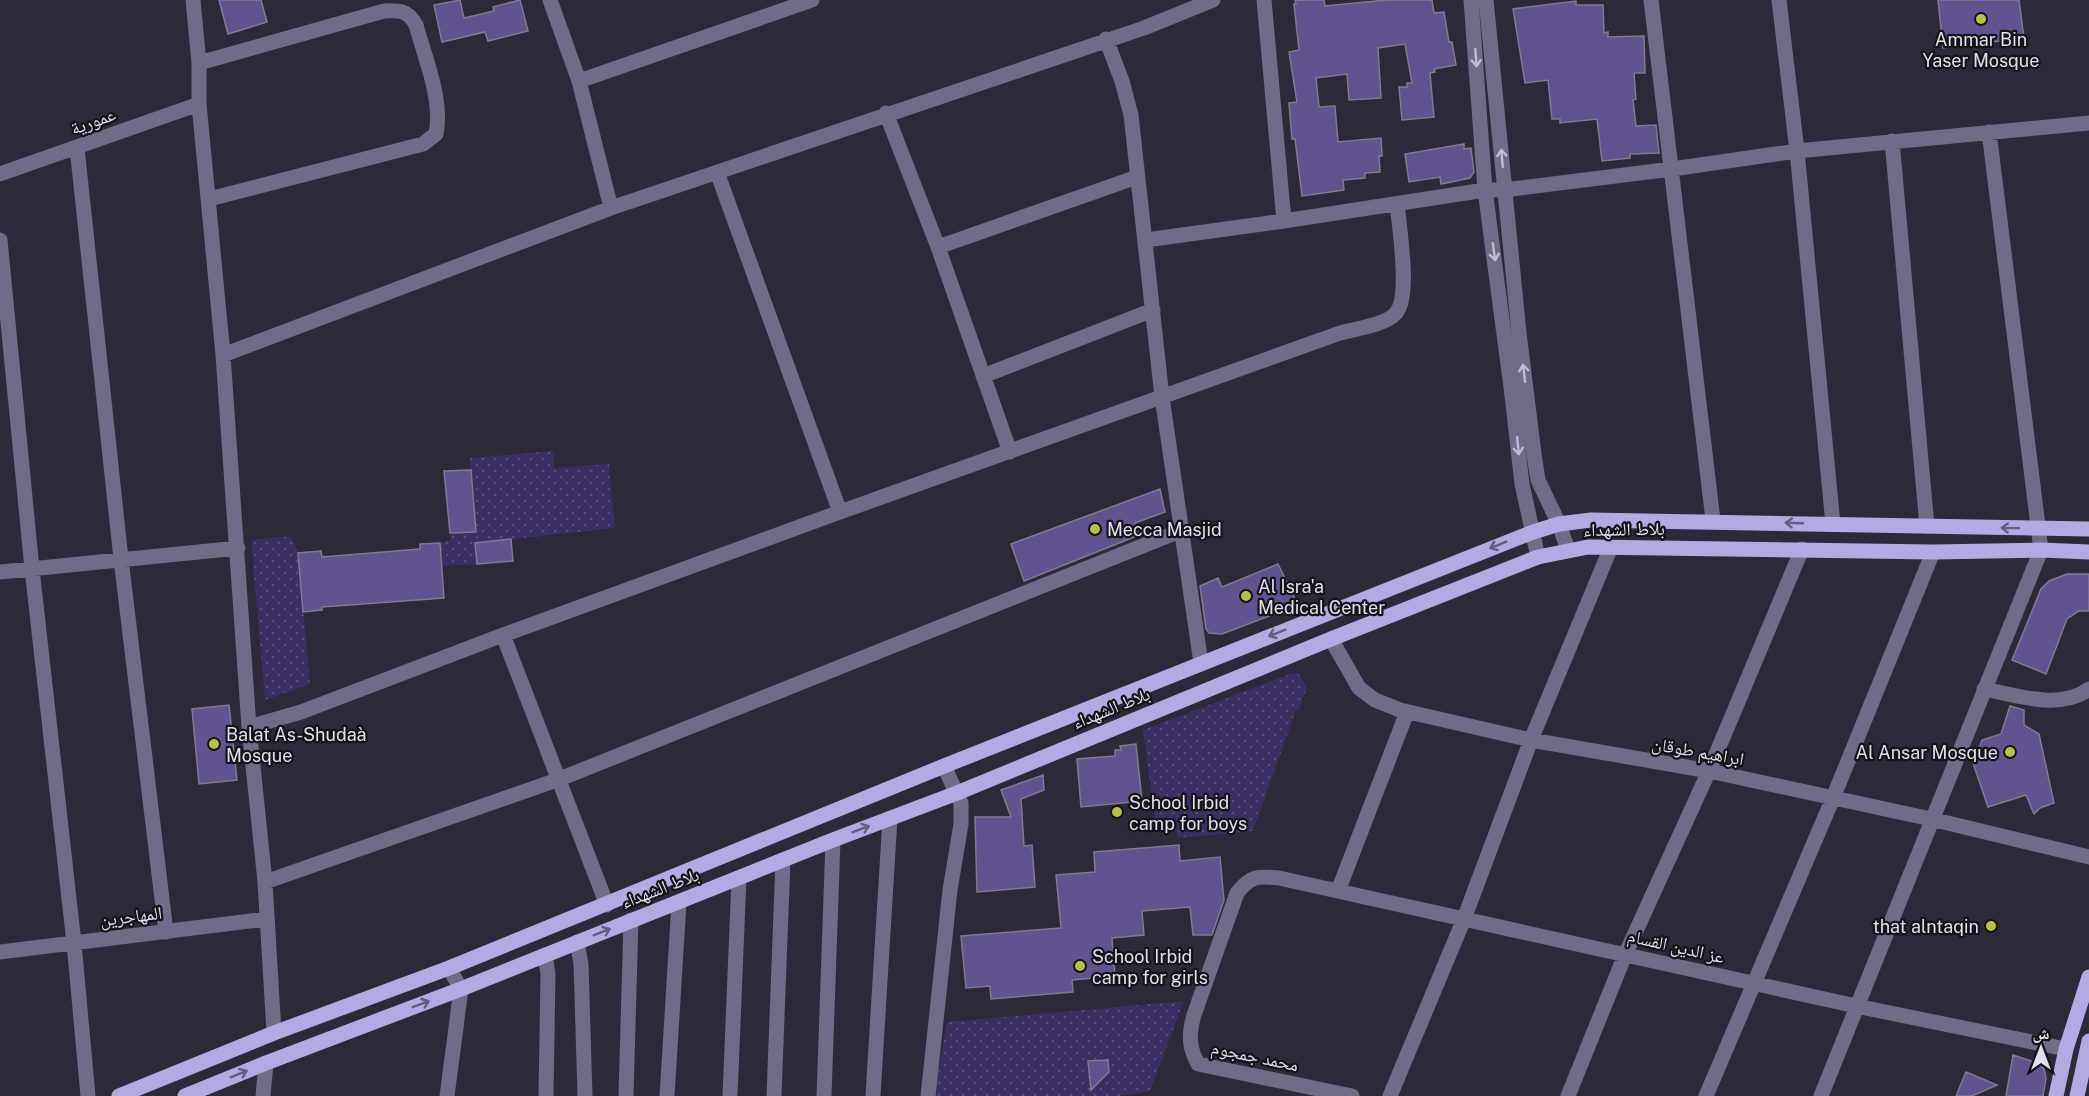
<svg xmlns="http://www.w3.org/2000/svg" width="2089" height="1096" font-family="'Public Sans','Noto Naskh Arabic',sans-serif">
  <defs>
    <pattern id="park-dots" width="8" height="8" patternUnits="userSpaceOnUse" patternTransform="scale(1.5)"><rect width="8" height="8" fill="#3b2e63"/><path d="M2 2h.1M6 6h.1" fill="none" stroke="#574c7a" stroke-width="1.8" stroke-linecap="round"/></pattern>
  </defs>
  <rect width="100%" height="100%" fill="#2c2938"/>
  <path fill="url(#park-dots)" d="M553 451 554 468 609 464 615 528 475 543 477 564 442 566 440 543 450 540V533L476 531 470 458Z
    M291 536 298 553 310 684 265 700 251 540Z
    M1298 673 1307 687 1299 710H1296L1253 831 1177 838 1176 818 1155 820 1143 730 1290 674Z
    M1184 1001 1150 1091 1118 1096H934L947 1022Z"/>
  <path fill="#60538f" stroke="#7f7c8e" stroke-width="1.5" d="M219 0H261L267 22 228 34Z
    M460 0 464 18 494 11 493 7 520 0 528 31 488 41 485 32 442 42 434 5Z
    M1295 0H1324L1325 6 1386 0H1432L1434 13 1444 12 1449 42H1452L1456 65 1434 69 1435 72 1430 73 1434 117 1402 120 1399 87H1407V83H1412L1405 44 1378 48 1381 98 1349 100 1347 74 1316 78 1319 107 1335 106 1338 142 1381 138 1382 156H1379L1380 172 1365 173V178L1343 180 1344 190 1302 196 1295 139H1292L1289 103 1297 102 1289 52 1299 50 1294 4H1296Z
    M1938 0H2019L2024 38 1943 48Z
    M1576 1V5H1603L1604 33 1608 32V37L1644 36 1645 73H1634L1636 99 1633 100 1636 126 1656 125 1659 153 1630 154V158L1602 161 1597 119 1560 123V119H1552L1548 80 1525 83 1513 9Z
    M1464 144V149L1471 148 1474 172 1470 178 1441 184 1440 177 1409 182 1405 154Z
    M471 470 476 532 450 533 444 471Z
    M1160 489 1165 512 1135 523 1139 535 1024 581 1011 544Z
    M511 539 513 561 477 564 475 543Z
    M440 543 444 598 322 607V610L303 612 298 553 321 551 322 557 420 549V544Z
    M1278 564 1298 605 1222 634 1209 633 1206 629 1200 586 1218 578 1222 587Z
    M2067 574H2089V611H2079L2067 619 2046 674 2012 660 2041 589 2049 581Z
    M229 705 237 780 199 784 192 709Z
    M2010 706 2024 710V725L2039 734 2054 803 2040 808 2034 814 2026 795 1988 807 1973 763 1982 740 2001 734Z
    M1136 744 1142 801 1081 807 1077 759 1115 756V750H1121L1120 746Z
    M1043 775 1044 790 1021 799 1024 846 1032 845 1035 887 977 892 975 817H1011L1001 790Z
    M1179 845 1180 861 1220 857 1224 900 1212 935H1193L1190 907 1142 911 1144 935 1112 938 1115 976 1072 980 1073 992 991 999 990 986 966 988 961 936 1061 928 1056 875 1095 872 1094 852Z
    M2013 1055 2038 1063 2044 1069 2046 1078 2043 1096H2006Z
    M1108 1060 1109 1072 1091 1090 1088 1061Z
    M1966 1072 1997 1085 1972 1096H1956Z"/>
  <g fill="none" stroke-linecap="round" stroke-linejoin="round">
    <path stroke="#706b86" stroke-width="15" d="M193 0 199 63V104L223 355 249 727 265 882 274 1033
      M550 0 579 81 611 208
      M1264 0 1284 221
      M1471 0 1485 190 1512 395 1522 484 1538 557
      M1486 0 1519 333 1534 454 1538 480 1559 524 1568 550
      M1651 0 1713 520
      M1779 0 1797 151 1833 524
      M1106 39 1122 81 1131 115 1162 397 1201 663
      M199 63 384 11C399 10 408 10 416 25 425 58 443 100 436 134L423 144 209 199
      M579 81 812 0
      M886 113 938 247 1010 452
      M1892 141 1927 526
      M77 148 121 559 166 932
      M717 172 840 512
      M0 174 199 104
      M0 240 32 569 74 943 88 1096
      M1146 240 1284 221 1485 190H1504L1672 169 1797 151 2089 123
      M938 247 1137 177
      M223 355 611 208 1144 28 1213 0
      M983 376 1153 310
      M0 572 238 548
      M503 635 607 905
      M1331 639 1359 688 1375 700 1400 710 1531 740 1709 771 1931 819 2089 857
      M1984 689C2016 695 2060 711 2089 689
      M249 727 301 712 503 635 840 512 1340 333C1355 329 1386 325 1396 313 1411 297 1399 226 1397 204
      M265 882 557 780 1180 531
      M1338 891 1407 712
      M577 942 581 964 585 1096
      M0 952 266 919
      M545 955 548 974 546 1096
      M263 1096 266 1063
      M447 1096 461 989 449 968
      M626 1096 631 920
      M667 1096 679 903
      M730 1096 739 878
      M774 1096 783 860
      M824 1096 833 840
      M873 1096 890 818
      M928 1096 950 890 961 824V803L944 766
      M1352 1096 1198 1064C1188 1046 1189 1033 1194 1015L1237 893C1251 875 1258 876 1279 878L1856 1006 2066 1049
      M1390 1096 1464 919 1531 740 1611 547
      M1568 1096 1625 955 1709 771 1802 549
      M1706 1096 1833 798 1933 552
      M1821 1096 2041 550 1989 132"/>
    <path stroke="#b4aae3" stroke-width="15" d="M119 1096 274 1033 449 968 944 766 1533 532 1559 524 1591 520 2089 529
      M185 1096 266 1063 461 989 833 840 957 793 1331 639 1538 557 1588 547 1933 552 2041 550 2089 552
      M2056 1096 2066 1049 2089 977
      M2077 1096 2089 1041"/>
  </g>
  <defs><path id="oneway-shaft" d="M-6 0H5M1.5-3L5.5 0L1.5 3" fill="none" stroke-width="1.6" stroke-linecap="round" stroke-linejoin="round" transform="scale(1.5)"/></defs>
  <g stroke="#bfbdcc">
    <use href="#oneway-shaft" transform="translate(1476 58) rotate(86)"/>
    <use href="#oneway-shaft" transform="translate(1502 158) rotate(-95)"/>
    <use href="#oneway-shaft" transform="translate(1494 252) rotate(82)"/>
    <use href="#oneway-shaft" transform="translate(1524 373) rotate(-97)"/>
    <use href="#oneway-shaft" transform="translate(1518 446) rotate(84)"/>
  </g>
  <g stroke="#645e7e">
    <use href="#oneway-shaft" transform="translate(1794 523) rotate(-178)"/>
    <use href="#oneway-shaft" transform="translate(2010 528) rotate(-179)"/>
    <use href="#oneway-shaft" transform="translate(1498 545) rotate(158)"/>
    <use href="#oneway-shaft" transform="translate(1277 633) rotate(158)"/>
    <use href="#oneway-shaft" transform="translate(861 829) rotate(-21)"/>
    <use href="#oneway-shaft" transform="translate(602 932) rotate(-22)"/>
    <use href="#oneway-shaft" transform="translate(421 1004) rotate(-21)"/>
    <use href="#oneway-shaft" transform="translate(239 1074) rotate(-22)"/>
  </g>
  <g fill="#b9c046" stroke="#141319" stroke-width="2">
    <circle cx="1981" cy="19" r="6"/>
    <circle cx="1095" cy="529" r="6"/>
    <circle cx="1246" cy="596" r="6"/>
    <circle cx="214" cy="744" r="6"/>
    <circle cx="2010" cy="752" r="6"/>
    <circle cx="1117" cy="812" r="6"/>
    <circle cx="1991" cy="926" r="6"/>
    <circle cx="1080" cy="966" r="6"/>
  </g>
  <g text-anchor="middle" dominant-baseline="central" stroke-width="4.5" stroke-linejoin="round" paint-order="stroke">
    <g font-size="18" fill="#e1e0ea" stroke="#141319" text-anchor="start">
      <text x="1981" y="39" text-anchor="middle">Ammar Bin<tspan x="1981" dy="21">Yaser Mosque</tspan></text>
      <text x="1107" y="529">Mecca Masjid</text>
      <text x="1258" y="586">Al Isra'a<tspan x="1258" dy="21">Medical Center</tspan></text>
      <text x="226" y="734">Balat As-Shudaà<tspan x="226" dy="21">Mosque</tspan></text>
      <text x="1998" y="752" text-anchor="end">Al Ansar Mosque</text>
      <text x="1129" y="802">School Irbid<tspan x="1129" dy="21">camp for boys</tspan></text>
      <text x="1979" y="926" text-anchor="end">that alntaqin</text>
      <text x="1092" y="956">School Irbid<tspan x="1092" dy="21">camp for girls</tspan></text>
    </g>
    <g font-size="18" fill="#e1e0ea" stroke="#141319">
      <text transform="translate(93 121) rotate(-20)">عمورية</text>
      <text transform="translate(1624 529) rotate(-1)">بلاط الشهداء</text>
      <text transform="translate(1111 708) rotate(-22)">بلاط الشهداء</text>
      <text transform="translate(1698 751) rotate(10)">ابراهيم طوقان</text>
      <text transform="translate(660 888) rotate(-21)">بلاط الشهداء</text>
      <text transform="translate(131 916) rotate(-7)">المهاجرين</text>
      <text transform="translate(1676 946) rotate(13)">عز الدين القسام</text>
      <text transform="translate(1255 1056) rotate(12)">محمد جمجوم</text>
    </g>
  </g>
  <g transform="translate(2041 1048)" stroke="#141319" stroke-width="4.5" paint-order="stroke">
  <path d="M0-4.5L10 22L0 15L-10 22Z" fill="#e1e0ea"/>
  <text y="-9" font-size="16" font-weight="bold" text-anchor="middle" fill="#e1e0ea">ش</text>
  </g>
</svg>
